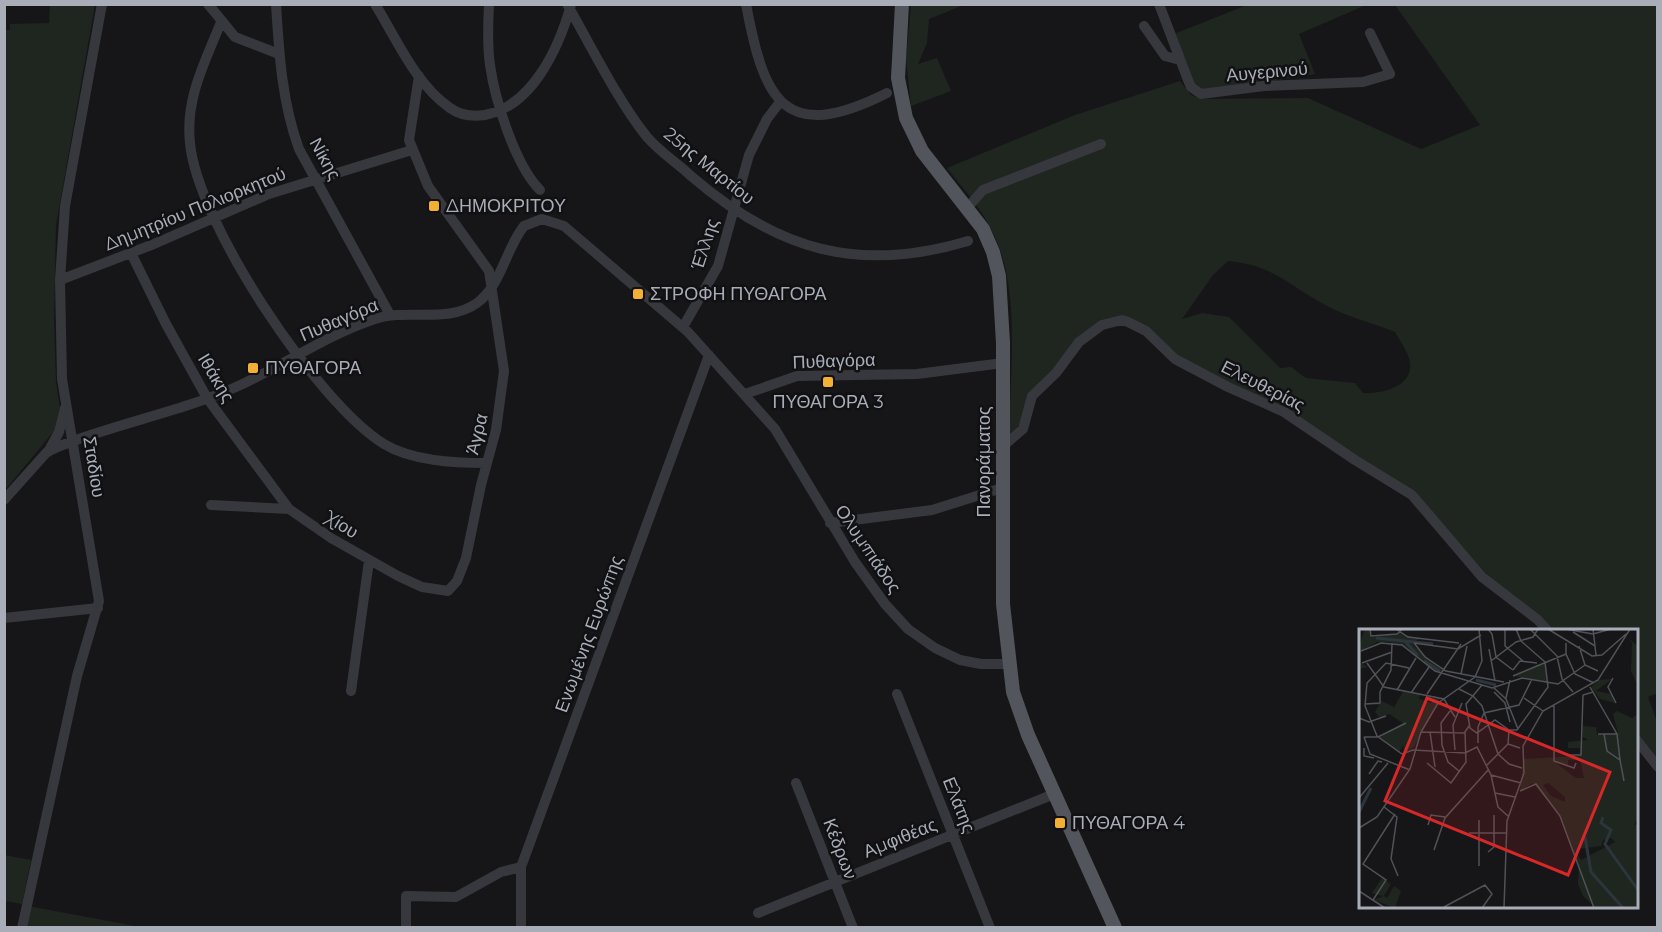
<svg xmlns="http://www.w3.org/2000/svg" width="1662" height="932" font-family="Montserrat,sans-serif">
  <rect width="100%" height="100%" fill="#161618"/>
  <path fill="#1e261f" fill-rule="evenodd" d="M50 5H95L56 225 54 322 56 382 60 408 54 431 5 490V30H10V24L49 23Z
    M911 5H964L929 19 927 43 918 64 937 58 951 91 911 106 906 59Z
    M1247 5H1366L1299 34 1315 74 1200 93 1192 87 1174 34Z
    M1395 5H1657L1658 693 1648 697 1657 722V758L1637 732 1636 630H1552L1505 595 1420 499 1288 412 1197 368 1123 320 1101 324 1039 386 1022 423 1009 434C1010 372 1021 292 994 235 983 210 963 189 947 168L1075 115 1180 81 1191 95 1201 99 1308 98 1421 149 1480 125ZM1228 261C1275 265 1290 287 1329 307 1350 318 1373 323 1395 332 1400 341 1409 353 1410 363 1413 388 1380 394 1363 393L1355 383 1306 378 1291 367 1280 368 1229 317 1202 313 1182 319 1213 275Z
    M4 855 31 860 22 904 5 901Z
    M28 906 135 926 24 928Z"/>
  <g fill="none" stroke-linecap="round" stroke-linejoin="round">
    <path stroke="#37383d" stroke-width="10" d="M208 4 235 37 279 54
      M276 4C279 53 282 103 299 149L390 315
      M375 4C396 38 416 85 450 108 460 115 472 117 485 115 533 106 559 47 571 5
      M489 4C488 24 487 45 490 65 495 100 515 165 540 190
      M567 4C591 46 618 101 647 137 660 152 677 163 691 176 777 250 858 274 968 241
      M746 4C764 101 784 145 887 93
      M1159 4 1188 80 1191 87 1201 94 1264 86 1363 82 1390 74 1370 33
      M221 22C205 62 185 99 190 143 197 222 317 403 384 444 412 461 454 463 486 463
      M1144 26 1165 56 1180 60
      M968 207 983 190 1101 144
      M131 253 166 324 207 398 289 509 331 538 398 576 422 587 448 591 457 581 466 558 481 485 496 430 504 371 489 271 428 186 409 140 419 76
      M60 280 154 244 269 194 412 150
      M683 327 718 266 749 155 767 119 780 102
      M745 394 797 376 917 374 1003 363
      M1002 447 1023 429 1032 396 1056 373 1079 342 1102 325 1122 320 1128 322 1146 331 1175 359 1228 387 1284 412 1355 460 1412 495 1482 577 1538 620 1547 630
      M48 452 59 432 65 408
      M4 500 47 452 60 446C118 423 180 412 236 387 283 366 326 335 375 319 408 308 448 324 477 303 501 286 506 248 524 226L542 219 564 226 688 332 775 429 855 562 885 604 908 629 935 648 960 660 981 664H1008
      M211 505 289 509
      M830 523 932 510 1002 488
      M4 618 98 608
      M351 691 369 561
      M897 694 990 928
      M1636 739 1658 767
      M796 783 853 928
      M758 913 1054 794
      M22 928 77 676 99 601 62 379 60 280 65 206 102 4
      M406 928V896L456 897 501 872 521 867
      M521 928V867L709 355"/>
    <path stroke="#53555c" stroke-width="14" d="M902 4 898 78 906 118 922 151 983 229 993 252 999 276 1003 343V604L1013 692 1028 735 1115 928"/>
  </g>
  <g fill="#f2b134" stroke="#111113" stroke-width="2">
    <rect x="428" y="200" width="12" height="12" rx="3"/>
    <rect x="632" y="288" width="12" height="12" rx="3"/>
    <rect x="247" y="362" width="12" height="12" rx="3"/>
    <rect x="822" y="376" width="12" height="12" rx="3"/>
    <rect x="1054" y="817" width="12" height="12" rx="3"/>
  </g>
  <g text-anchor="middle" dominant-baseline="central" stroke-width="5" stroke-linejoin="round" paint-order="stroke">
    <g font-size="18" fill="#a8adb8" stroke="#111113">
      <text transform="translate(1267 72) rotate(-5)">Αυγερινού</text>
      <text transform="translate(325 159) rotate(61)">Νίκης</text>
      <text transform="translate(709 166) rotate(39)">25ης Μαρτίου</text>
      <text transform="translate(195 209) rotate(-22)">Δημητρίου Πολιορκητού</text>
      <text transform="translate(705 244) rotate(-72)">Έλλης</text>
      <text transform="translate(339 320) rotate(-23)">Πυθαγόρα</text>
      <text transform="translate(834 361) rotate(-2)">Πυθαγόρα</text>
      <text transform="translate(216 378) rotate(59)">Ιθάκης</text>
      <text transform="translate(1263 386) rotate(27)">Ελευθερίας</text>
      <text transform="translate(477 434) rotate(-76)">Άγρα</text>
      <text transform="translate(984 462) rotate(-90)">Πανοράματος</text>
      <text transform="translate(94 467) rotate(81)">Σταδίου</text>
      <text transform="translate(342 525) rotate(32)">Χίου</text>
      <text transform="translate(868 549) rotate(56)">Ολυμπιάδος</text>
      <text transform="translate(589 634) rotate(-70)">Ενωμένης Ευρώπης</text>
      <text transform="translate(959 805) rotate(68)">Ελάτης</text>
      <text transform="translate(900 838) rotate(-22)">Αμφιθέας</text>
      <text transform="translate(840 849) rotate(69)">Κέδρων</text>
    </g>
    <g font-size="18" fill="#a8adb8" stroke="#111113" text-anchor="start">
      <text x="446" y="206">ΔΗΜΟΚΡΙΤΟΥ</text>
      <text x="650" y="294">ΣΤΡΟΦΗ ΠΥΘΑΓΟΡΑ</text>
      <text x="265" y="368">ΠΥΘΑΓΟΡΑ</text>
      <text x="828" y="402" text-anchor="middle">ΠΥΘΑΓΟΡΑ 3</text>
      <text x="1072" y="823">ΠΥΘΑΓΟΡΑ 4</text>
    </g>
  </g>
  <g transform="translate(1359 629)">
    <rect width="279" height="279" fill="#161618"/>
    <path d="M6 0H11L12 8 41 4 61 10 54 13 55 17 86 43 76 42 45 17 29 13H18L2 22V34L9 38 0 40V17ZM269 9 279 17V57L272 42 273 14ZM186 34 188 53 156 47ZM253 50 237 62 252 65 256 74 241 70 232 58 240 51ZM25 59 23 72 35 78 44 63 61 66 60 70 72 74 75 67 81 70 55 118 45 124 44 116 40 124 21 108 44 94 30 85 21 89 16 83 20 76H7L22 75ZM258 82 273 89 279 85V188L275 196 279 195V279H237L224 267 219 255 220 237 202 188 174 154 161 162 164 130 220 127 222 119H209V113L229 111 224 108V97L237 98 238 106 259 104 254 85ZM209 131H221L225 149H217L197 134 209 136ZM189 154 206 168V173L192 167 184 156ZM252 209 256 213 222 231 219 226 218 220 242 217 244 211ZM23 249 32 255 25 267 28 269 35 257 42 262 36 279 15 271 24 267 13 264Z" fill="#1e261f" fill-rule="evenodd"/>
    <path fill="none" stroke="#2c353c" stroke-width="3" d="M17 9 74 15M45 11 59 27M65 32 81 42M117 51 137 56M0 183 12 159M244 188 242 194 252 201 246 215 279 261M226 208 232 243 264 279"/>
    <path fill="none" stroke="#505258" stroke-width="1.5" d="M11 0 12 7 38 5 44 0M37 0 49 8 100 14M129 0 133 5 137 28 154 41M146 0V17L164 32M171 0 198 27 203 50 214 63M189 0 233 27 243 26 267 5M206 0 234 5 252 0M234 0 237 26M214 3 236 17M55 14 66 28 87 42 145 53M55 14 99 20 122 6M207 14V25L216 45 235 54M220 17 226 36 239 42M130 20 136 52M2 22 22 14 43 16 76 42 133 59 163 49 199 55 226 36M132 32 157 13 174 8 179 0M3 34 33 23M8 34 25 58 85 70 96 88M50 39 27 34 8 54 6 77 18 107 43 125 54 121 106 124 118 118 132 146 139 178 149 187M154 41 161 32 178 34M102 45 108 17M154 47 207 25M254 49 249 58 257 74M123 56 107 75 111 99 118 104 136 91 150 101H158L189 58 186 33 162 12 157 0M231 58 258 105H239M135 59 147 70 159 100M100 60 114 67 123 77 139 125 150 135 163 139M38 61 57 29M135 63 146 74 151 93M52 64 70 38M68 65 102 15M147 69 151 51M165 69 184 82M6 75 21 74V63L32 41 33 14M195 75V132L215 139 217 134M91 82 82 94 83 116 89 133 100 142M0 89 10 93 27 87M150 101 149 115 161 119M62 103 106 104M71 103 76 138M245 105 248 122 261 131 258 105M5 108 11 125 51 141M5 108H19L47 94M119 114V98L125 84 160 76 173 50M5 119V127L15 129M96 121 94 96 103 74M210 126H222L224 66 234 63M261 131 265 152M68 134 92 154 107 133 106 103 110 97M128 136 149 115M10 145 19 132 23 133M132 146 162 154M161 162 177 155 201 187 235 279M136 164 156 168M0 169 29 134M25 178 38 188 32 230 39 247M69 196 72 186 86 188M0 199 18 188 51 140 62 103 79 74 116 48 123 32 120 0M110 204H148M75 221 86 189 130 140M129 223 135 218V186M120 237V191M0 262 26 279M14 271 27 251 4 235 36 185M85 278 126 256 133 265 123 279M145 279 148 192 165 144 164 117 184 82 239 51 271 0"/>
    <path fill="#d62828" fill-opacity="0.15" stroke="#d62828" stroke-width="3" d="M68 69 251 143 209 246 26 172Z"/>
    <rect width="279" height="279" fill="none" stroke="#a8adb8" stroke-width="3"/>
  </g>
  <rect width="1662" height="932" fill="none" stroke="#a8adb8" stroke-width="12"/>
</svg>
